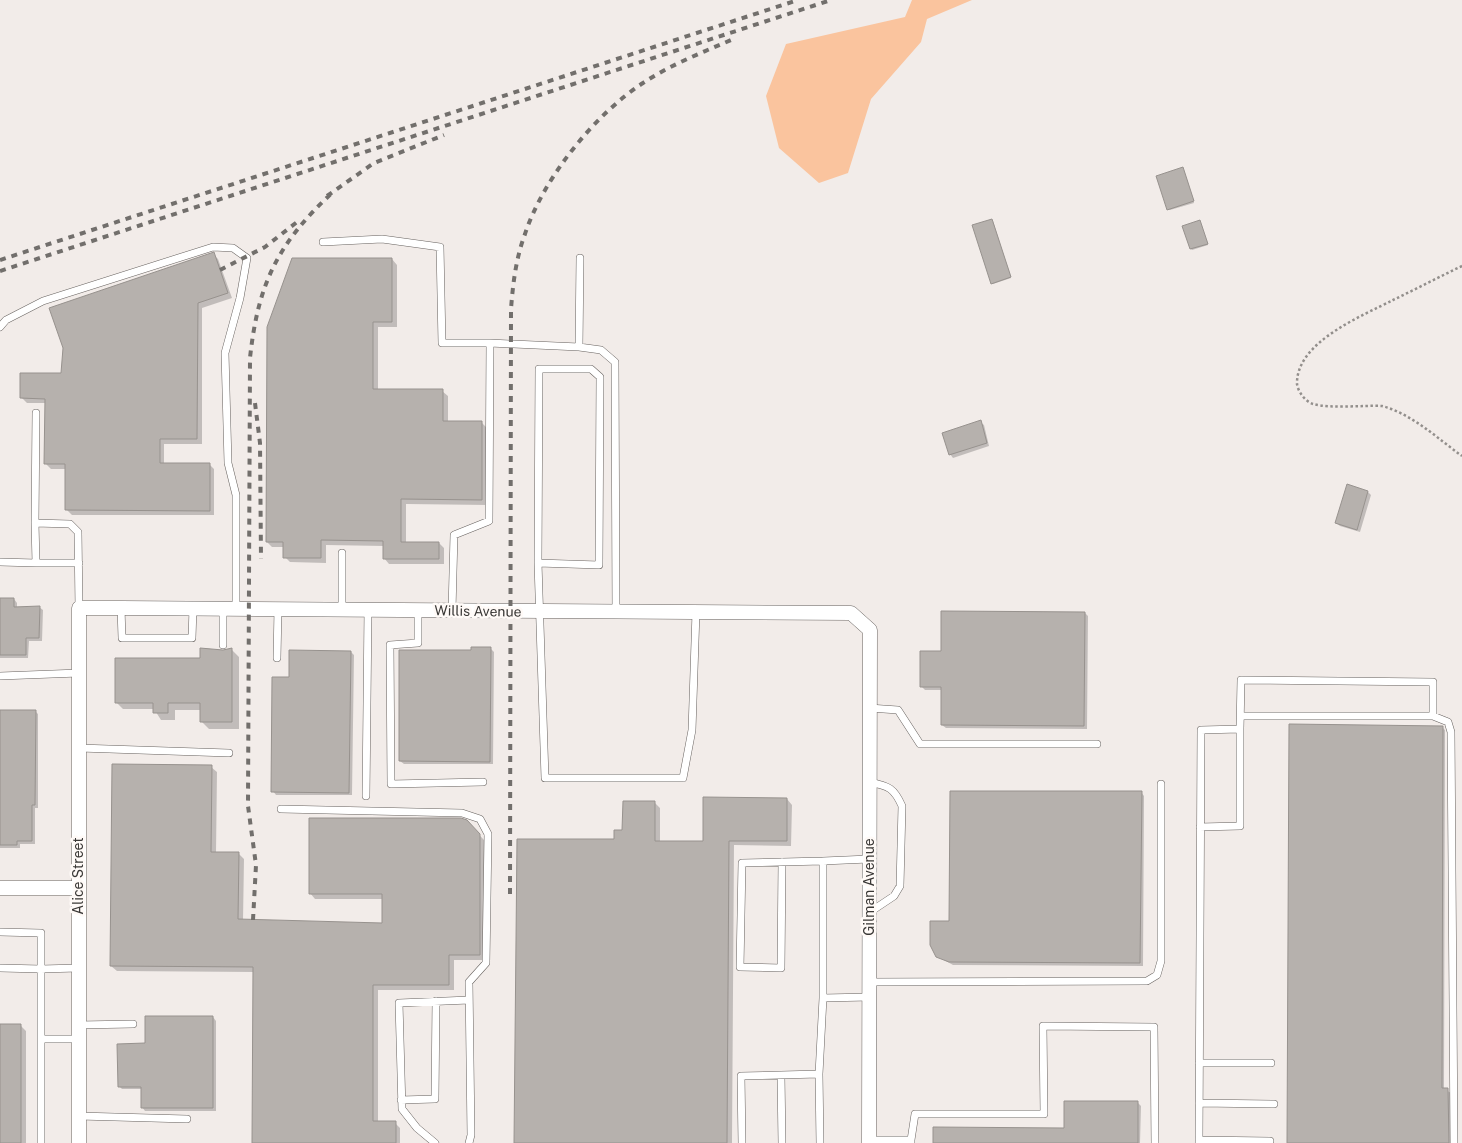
<svg xmlns="http://www.w3.org/2000/svg" width="1462" height="1143" font-family="'Public Sans',sans-serif">
  <rect width="100%" height="100%" fill="#f2ece9"/>
  <path fill="#fac49e" d="M912 0H972L927 19 921 42 871 99 848 173 819 183 779 148 766 96 786 44 905 17Z"/>
  <path fill="#0003" d="M1184 170 1194 203 1170 210 1168 209Z
    M993 221 1011 278 993 284 992 283Z
    M1200 221 1208 245 1192 250 1191 249Z
    M213 254 218 259 232 298 202 308V444H164V464H209L214 469V515H72L67 510V469H51L46 464V403H27L22 398 62 374Z
    M392 259 397 265V327H378V390L442 391 448 396V423H482L487 428V505L406 504V543H439L444 548V564H389L384 558V546L326 545V563L290 562 285 557V547H272L267 542Z
    M980 422 984 425 989 446 953 458 950 454Z
    M1368 492 1371 495 1360 532 1340 526 1336 523Z
    M14 599 17 603V608L39 607 43 610 42 641H29L28 658H0V600Z
    M1085 613 1088 616 1087 729 946 728 942 725V690H925L921 686 942 652Z
    M490 648 494 652 493 764H404L400 761 472 651Z
    M232 650 239 657V729H209L201 721V710H175V720H161L154 709H123L116 702 201 659Z
    M351 652 354 655 352 795H276L273 791 290 678Z
    M0 711H35L38 714V808H35V844H20V848H0Z
    M1442 727 1445 730 1444 1089 1451 1093V1143H1288Z
    M211 767 217 772 216 853H238L244 859 243 921 383 924V899H315L310 893 466 821 484 840 485 960H454V990H378V1123H395L400 1128V1143H253L254 972 117 971 111 966Z
    M1141 792 1144 796 1143 966 953 965 937 956 950 923Z
    M787 799 792 805 791 846 734 845 732 1143H515L615 841 654 802 660 808V842L704 843Z
    M213 1017 216 1021V1111H145L142 1107V1089H122L119 1086 147 1045Z
    M0 1026H21L26 1031V1143H0Z
    M1137 1102 1141 1106 1140 1143H935L1065 1130Z"/>
  <path fill="#b6b1ad" stroke="#97928e" d="M1183 167 1194 201 1167 210 1156 176Z
    M992 219 1011 277 991 284 972 225Z
    M1200 220 1208 244 1190 249 1182 226Z
    M214 252 228 293 198 303 197 439H160V463H210V511L65 510V464H44L45 399 20 398V373H61L63 348 49 308Z
    M292 258H392V322H373V389H443V421H482V500L401 499V542H439V559H383V541L321 540V558H283V542H266L267 327Z
    M981 420 987 443 949 455 942 433Z
    M1347 484 1368 491 1357 530 1335 523Z
    M0 598H14V607L40 606 39 638H26V655H0Z
    M941 611 1085 612 1084 726 941 725V687H920V651H941Z
    M471 647H491L490 762 399 761V650H471Z
    M200 648 223 650 232 648V722H200V703H168V713H153V703H115V658H200Z
    M289 650 351 651 349 793 271 792 272 677H289Z
    M0 710H36L35 805H32V841H17V845H0Z
    M1289 724 1443 726 1442 1088H1448L1449 1143H1287Z
    M112 764 212 765 211 852H239L238 919 382 923V894H309V818H461L467 820 480 834V955H449V985H373V1121H396V1143H252L253 967 110 966Z
    M950 791H1142L1140 963 949 962 936 957 930 945V921H949Z
    M703 797 787 798V841H729L727 1143H514L517 839H614V830H622L623 801H655V841H703Z
    M145 1016H213V1108H141V1087H118L117 1044 145 1043Z
    M0 1024H21V1143H0Z
    M1064 1101H1138V1143H933V1127L1064 1128Z"/>
  <g fill="none" stroke-linecap="round" stroke-linejoin="round">
    <defs>
      <path id="lane" d="M323 242 382 239 440 247 442 343H490L489 521 454 535 452 610
        M0 327 6 320 43 301 213 247 233 248 247 258 240 298 225 353 228 463 236 495V608
        M490 343 579 347 580 258
        M579 347 601 350 615 362 616 612
        M36 413 35 523 70 524 78 532 79 608
        M35 523 36 563H79
        M342 553V609
        M0 562 36 563
        M538 563 599 565 600 377 591 369H539L538 563 545 778H683L692 730 696 612
        M121 608 122 638H192L193 608
        M223 608V645
        M418 610V643L390 645 391 784 483 782
        M277 658 278 609
        M0 676 79 673
        M869 708 898 710 920 744H1097
        M1433 716 1448 722 1451 732 1454 1143
        M79 748 229 753
        M869 782C889 786 894 788 902 806L900 886 894 896 870 912
        M366 796 368 610
        M281 809 462 813 480 819 488 834 486 963 469 982 471 1135 469 1143
        M1200 827 1240 826V729
        M782 862 781 968 740 967 742 863 823 861
        M0 932 41 933V969L78 968
        M0 968 41 969V1143
        M869 982 1147 981 1157 975 1161 961V784
        M823 998V861L869 859
        M79 1025 133 1024
        M41 1039H79
        M1199 1063H1271
        M819 1074 823 998 869 997
        M781 1076 782 1143
        M401 1100 435 1099 436 1001
        M1199 1103 1274 1104
        M79 1116 187 1119
        M869 1140H911V1143
        M911 1140 915 1114H1044L1043 1026 1154 1027 1155 1143
        M1199 1140 1270 1141
        M435 1143 417 1128 402 1109 399 1003 469 1000
        M742 1143 741 1076 819 1074 820 1143
        M1199 1143 1201 730 1240 729 1241 680 1433 682V716H1241"/>
      <path id="street" d="M0 888H78
        M79 1143V608H121L851 613 870 630 869 1143"/>
    </defs>
    <use href="#lane" stroke="#67625f" stroke-width="8"/>
    <use href="#street" stroke="#67625f" stroke-width="15"/>
    <path stroke="#938f8c" stroke-width="2.5" stroke-dasharray="2.5 2.5" stroke-linecap="butt" d="M1462 266C1439 277 1416 289 1393 300 1362 316 1296 342 1297 384 1298 392 1306 402 1313 404 1332 409 1363 405 1382 406 1412 414 1437 438 1462 456"/>
    <use href="#lane" stroke="#fff" stroke-width="7"/>
    <use href="#street" stroke="#fff" stroke-width="14"/>
    <path stroke="#726f6c" stroke-width="4" stroke-dasharray="6 6" stroke-linecap="butt" d="M327 196 374 163 444 135
      M0 260 798 0
      M220 270 265 247 297 222
      M0 271 831 0
      M255 403 260 443 261 559
      M510 894 511 309C513 283 516 258 525 234 543 179 594 115 643 83 670 65 701 53 731 40
      M253 920 256 865 248 806 250 358C258 283 278 243 333 192"/>
  </g>
  <g text-anchor="middle" dominant-baseline="central" stroke-width="5" stroke-linejoin="round" paint-order="stroke">
    <g font-size="14" fill="#3a3836" stroke="#fffaf7">
      <text transform="translate(478 611) rotate(1)">Willis Avenue</text>
      <text transform="translate(78 876) rotate(-90)">Alice Street</text>
      <text transform="translate(869 887) rotate(-90)">Gilman Avenue</text>
    </g>
  </g>
</svg>
